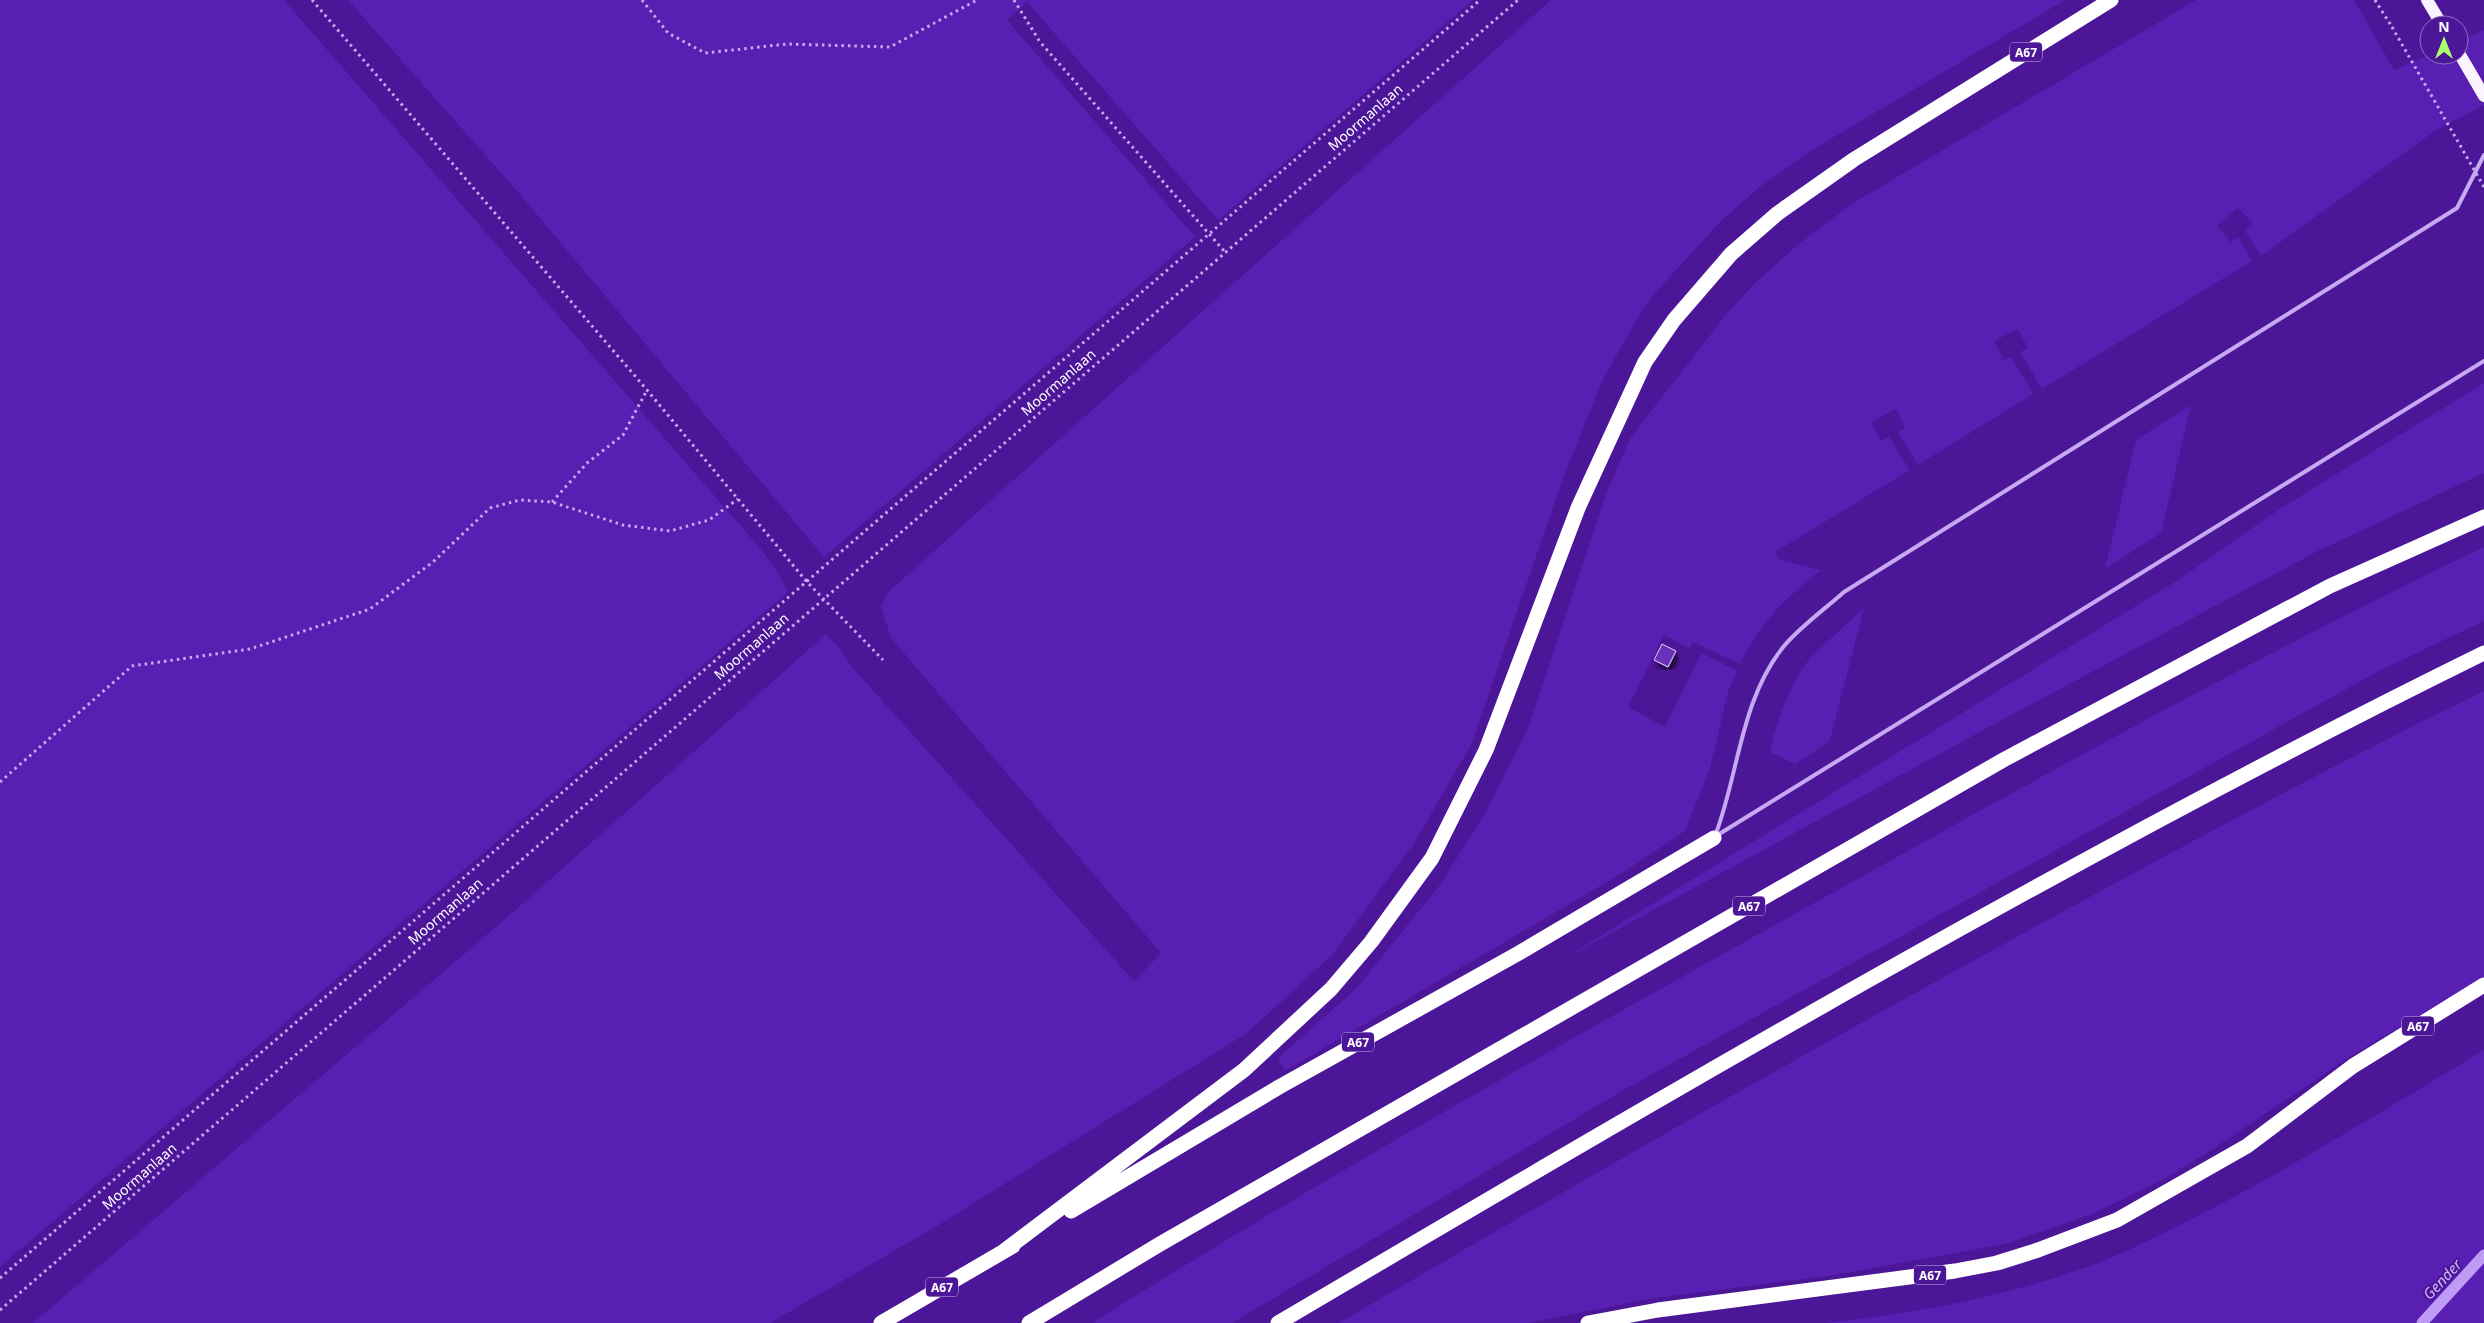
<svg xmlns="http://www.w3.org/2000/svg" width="2484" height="1323" font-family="'Noto Sans',sans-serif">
  <defs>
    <filter id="shadow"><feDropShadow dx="3" dy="5.5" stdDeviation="2.5" flood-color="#0009"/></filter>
  </defs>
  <rect width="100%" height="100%" fill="#4c1698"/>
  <path fill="#591eb2" d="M0 0H284L759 547 778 573 788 592 0 1267Z
    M348 0H1473L1218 220 1027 2 1007 20 1195 237 824 557 518 192Z
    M1551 0H2065L1817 147 1762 185 1721 221 1656 292 1643 309 1604 377 1562 481 1472 743 1415 842 1332 955 1247 1033 937 1226 770 1323H33L519 907 826 634 841 650 852 667 1134 981 1161 953 891 638 881 607 886 594Z
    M2196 0H2354L2394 70 2429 55H2459V41L2484 30V105L2435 131 2261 256 2245 231 2253 224 2238 208 2217 226 2231 242 2238 237 2252 261 2042 389 2020 352 2028 348 2018 329 1994 341 2004 360 2011 357 2033 394 1918 465 1898 432 1905 428 1896 409 1871 422 1881 441 1889 437 1910 470 1775 552 1780 560 1821 570C1782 602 1763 619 1740 664L1693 642 1689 648 1664 635 1628 707 1665 727 1702 653 1737 671 1728 692 1710 768 1685 831 1624 872 1285 1071 1278 1058 1356 989 1439 886 1483 817 1528 729 1606 494 1630 438 1729 311 1756 282 1800 243 1850 205Z
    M2484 383V473L2314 553 1989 727 1560 961 2178 580 2278 510Z
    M2191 405 2161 533 2105 569 2136 440Z
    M2484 547V621L2379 671 1622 1091 1232 1323H1092C1322 1178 1560 1045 1798 912 2024 786 2250 659 2484 547Z
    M1864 607 1830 741 1795 764 1770 752C1774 728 1792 679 1808 661 1825 642 1846 626 1864 607Z
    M2484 691V977L2348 1058 2212 1150 2162 1180 2095 1213 2005 1244 1835 1275 1655 1298 1529 1323H1339C1575 1184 1813 1048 2053 917 2196 839 2338 762 2484 691Z
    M2484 1050V1323H1826C1907 1314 1988 1300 2066 1274 2080 1269 2095 1265 2108 1259 2239 1201 2362 1123 2484 1050Z"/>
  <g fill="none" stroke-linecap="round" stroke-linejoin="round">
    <path stroke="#be9bf5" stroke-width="11" d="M2422 1323 2484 1255"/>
  </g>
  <path fill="#6931bb" stroke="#e2d0fc" filter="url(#shadow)" d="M1662 644 1676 651 1668 667 1654 660Z"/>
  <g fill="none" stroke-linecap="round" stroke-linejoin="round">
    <path stroke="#c6a9f2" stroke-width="3" stroke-dasharray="2.5 4" stroke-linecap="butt" d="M312 0 647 390 807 582 883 660
      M642 0 668 33 705 53 787 44 890 47 977 0
      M1014 0 1040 42 1225 252
      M2375 0 2392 27
      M552 502 587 463 623 435 647 390
      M0 782 132 666 250 649 370 609 433 562 490 508 520 500 552 502 623 525 670 531 709 520 738 499
      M0 1278 1480 0
      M0 1310 1518 0"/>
    <path stroke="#c6a9f2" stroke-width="4" d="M1715 836C1739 774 1740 700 1784 646 1801 626 1825 609 1844 592L2457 208 2484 155
      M1716 836 2484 361"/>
    <path stroke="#f9f4ff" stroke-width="12" d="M2427 0 2442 25
      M2459 53 2484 96"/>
    <path stroke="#fff" stroke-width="15" d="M1071 1211 1279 1087 1519 953 1714 838
      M1004 1251 1244 1070 1331 989 1371 942 1432 858 1486 750 1578 508 1645 362 1674 320 1731 254 1778 213 1853 160 2111 0
      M881 1323 1013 1246
      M1029 1323 1160 1244 2005 759 2330 586 2484 517
      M1278 1323C1674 1090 2071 856 2484 653
      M1588 1323 1658 1310 1955 1271 1997 1263 2038 1250 2117 1220 2247 1146 2353 1066 2484 985"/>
    <path stroke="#c6a9f2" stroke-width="3" stroke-dasharray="2.5 4" stroke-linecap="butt" d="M2392 27 2484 187"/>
  </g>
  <g text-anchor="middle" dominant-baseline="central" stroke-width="4" stroke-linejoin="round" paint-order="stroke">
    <g fill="#4c1698" stroke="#c9b9e0" stroke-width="1">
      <rect x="2010" y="42.5" width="32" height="19" rx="4"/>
      <rect x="1733" y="896.5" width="32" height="19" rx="4"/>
      <rect x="2402" y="1016.5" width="32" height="19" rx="4"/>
      <rect x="1342" y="1032.5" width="32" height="19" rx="4"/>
      <rect x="1914" y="1265.5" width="32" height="19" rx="4"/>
      <rect x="926" y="1277.5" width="32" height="19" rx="4"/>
    </g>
    <g font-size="12" font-weight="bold" fill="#fff">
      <text x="2026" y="52">A67</text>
      <text x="1749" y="906">A67</text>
      <text x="2418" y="1026">A67</text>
      <text x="1358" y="1042">A67</text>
      <text x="1930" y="1275">A67</text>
      <text x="942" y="1287">A67</text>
    </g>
    <g font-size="14" fill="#fff" stroke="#4c1698">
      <text transform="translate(1365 117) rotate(-41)">Moormanlaan</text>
      <text transform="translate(1058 382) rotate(-41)">Moormanlaan</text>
      <text transform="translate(751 646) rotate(-41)">Moormanlaan</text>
      <text transform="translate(445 911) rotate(-41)">Moormanlaan</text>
      <text transform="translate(139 1176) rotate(-41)">Moormanlaan</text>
    </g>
    <g font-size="15" font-style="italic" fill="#d0b5f8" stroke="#4c1698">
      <text transform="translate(2442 1279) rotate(-47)">Gender</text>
    </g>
  </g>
  <g transform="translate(2444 40)"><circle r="24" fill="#4c1698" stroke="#9473c1"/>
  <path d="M0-4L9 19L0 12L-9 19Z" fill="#abff6a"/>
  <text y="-8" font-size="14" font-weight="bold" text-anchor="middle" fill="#ffffff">N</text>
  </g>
</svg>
